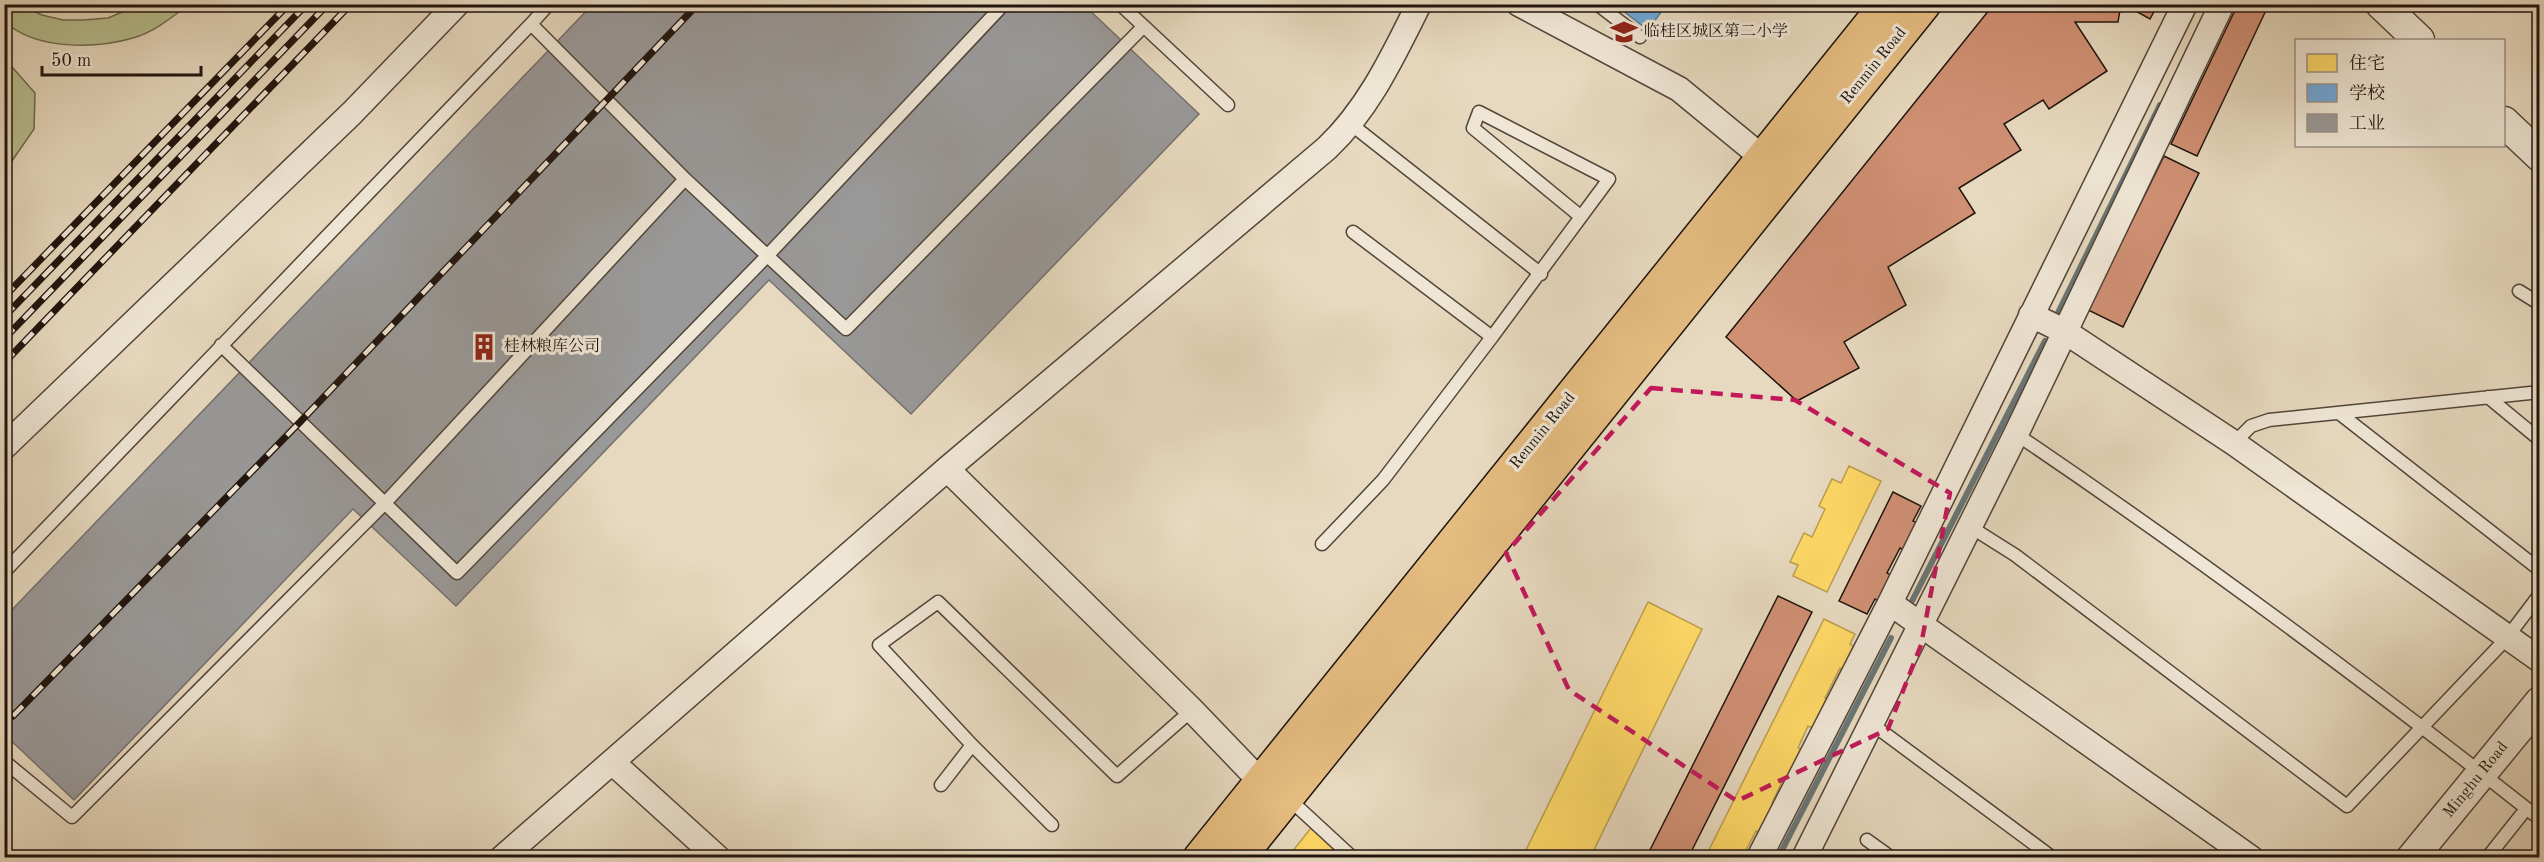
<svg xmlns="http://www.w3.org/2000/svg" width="2544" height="862" font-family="'Old Standard TT','Noto Serif SC',serif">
  <rect width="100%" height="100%" fill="#e7d9bf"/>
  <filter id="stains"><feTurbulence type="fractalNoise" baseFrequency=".00333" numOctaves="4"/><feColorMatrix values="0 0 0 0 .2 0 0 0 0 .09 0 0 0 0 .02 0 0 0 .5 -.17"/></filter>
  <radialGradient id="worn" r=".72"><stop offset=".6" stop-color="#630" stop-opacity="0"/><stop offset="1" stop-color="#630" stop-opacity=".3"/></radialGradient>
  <path fill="#b8bf90" stroke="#6c6a4f" stroke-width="1.5" d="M5 4 20 5 42 15 63 20H83L108 18 139 5H188C171 18 154 32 133 38 95 49 36 50 5 22Z
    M5 59 35 93 34 129 5 171Z"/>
  <path fill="#ffd966" stroke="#bc9e4c" stroke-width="1.5" d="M1849 466 1881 481 1827 592 1793 576 1798 565 1790 562 1804 533 1812 537 1825 509 1819 506 1832 479 1841 483Z
    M1648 602 1702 629 1590 858H1522Z
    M1824 619 1855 634 1850 644 1857 649 1846 671 1840 668 1825 698 1831 701 1816 730 1808 726 1798 748 1806 752 1789 785 1782 782 1772 803 1778 806 1764 835 1756 831 1742 858H1705Z
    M1311 828 1349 858H1287Z"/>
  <path fill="#6fa8dc" stroke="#577c9e" stroke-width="1.5" d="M1614 4H1667L1648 30Z"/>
  <path fill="#999" stroke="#75716f" stroke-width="1.5" d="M593 4H1083L1199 114 911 414 769 280 456 606 353 509 74 800 4 734V618Z"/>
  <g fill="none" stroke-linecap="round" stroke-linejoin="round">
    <path stroke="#697676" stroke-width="6" d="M2055 319 2160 105
      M1910 605 2045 341
      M1778 858 1891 638"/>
  </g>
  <path fill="#d09074" stroke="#20140e" stroke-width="1.5" d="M1994 4H2121L2118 22H2075L2107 71 2049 109 2043 100 2004 124 2021 150 1959 188 1975 213 1888 267 1906 305 1844 342 1859 368 1797 401 1726 337Z
    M2123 4H2158L2150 19Z
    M2238 4H2269L2197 156 2171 144Z
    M2164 156 2199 173 2123 327 2088 310Z
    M1893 492 1921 506 1913 521 1919 524 1906 551 1900 548 1887 573 1893 576 1880 602 1875 599 1867 614 1839 601Z
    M1778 596 1812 612 1688 858H1655L1648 854Z"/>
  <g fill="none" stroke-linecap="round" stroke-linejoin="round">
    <defs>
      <path id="service" d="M549 4 531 24 685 179 846 329 1143 27
        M1120 4 1228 105
        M1597 4 1640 37
        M1352 125 1541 274
        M1353 232 1492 337 1609 179 1479 112 1473 128 1580 216
        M2519 291 2540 304
        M221 345 457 573 768 255 1004 4
        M2488 397 2540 440
        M2339 413 2540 570
        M2016 434C2195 555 2370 685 2540 819
        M2234 443 2251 426 2269 420 2540 392
        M1969 526 2015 555 2347 806 2506 639 2540 594
        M1322 544 1383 480 1492 337
        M4 572 531 24
        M1872 724 2053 858
        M4 761 72 817 385 503 685 179
        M941 785 972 745
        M1288 798 1353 858
        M1052 825 972 745 879 645 938 602 1117 776 1192 710
        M1867 840 1892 858
        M2487 858 2526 809"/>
      <path id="minor" d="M1519 4 1679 89 1763 158
        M2031 315 2064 331 2234 443 2540 660
        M4 447 352 113 457 4
        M947 469 1192 710 1261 782
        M1890 603 2251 858
        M612 762 718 858
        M502 858 947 469 1327 148C1369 108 1393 56 1419 4
        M1759 858 1890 603 2185 4
        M1804 858 2016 434 2222 4"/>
      <path id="tertiary" d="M2381 4 2419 40
        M2504 122 2540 156
        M2412 858 2540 702"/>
      <path id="primary" d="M1200 858 1887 4
        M1238 858 1924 4"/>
    </defs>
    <use href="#service" stroke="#52453a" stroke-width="15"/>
    <use href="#minor" stroke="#52453a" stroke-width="27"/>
    <use href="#tertiary" stroke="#52453a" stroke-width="33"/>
    <use href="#primary" stroke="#20140e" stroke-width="36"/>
    <use href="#service" stroke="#efe6d5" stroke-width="12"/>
    <use href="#minor" stroke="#efe6d5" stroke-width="24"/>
    <use href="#tertiary" stroke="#efe6d5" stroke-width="30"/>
    <use href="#primary" stroke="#e4bc80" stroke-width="33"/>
    <defs>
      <path id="rail" d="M4 297 289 4
        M4 317 307 4
        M4 339 328 4
        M4 363 351 4
        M13 716 301 421 698 4"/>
    </defs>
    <use href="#rail" stroke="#20140e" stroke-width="7"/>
    <use href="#rail" stroke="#efe6d5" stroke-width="4.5" stroke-dasharray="14" stroke-linecap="butt"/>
  </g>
  <path fill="none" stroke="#c2185b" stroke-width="4.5" stroke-dasharray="12 8" stroke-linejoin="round" d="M1651 388 1795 400 1950 493 1921 645 1888 729 1737 801 1569 690 1506 553Z"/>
  <defs>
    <symbol id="school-bare" viewBox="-9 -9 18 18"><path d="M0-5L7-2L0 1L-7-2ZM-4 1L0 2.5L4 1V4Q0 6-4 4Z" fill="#8f2418" stroke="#efe6d5" stroke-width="2.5" paint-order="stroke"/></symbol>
    <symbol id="building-bare" viewBox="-9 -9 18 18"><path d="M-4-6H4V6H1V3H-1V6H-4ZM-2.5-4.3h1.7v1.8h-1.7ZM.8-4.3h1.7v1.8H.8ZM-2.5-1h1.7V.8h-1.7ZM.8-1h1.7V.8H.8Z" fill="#8f2418" stroke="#efe6d5" stroke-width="2.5" paint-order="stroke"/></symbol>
  </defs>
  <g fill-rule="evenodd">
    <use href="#school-bare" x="1605" y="13" width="38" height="38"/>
    <use href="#building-bare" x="465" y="328" width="38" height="38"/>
  </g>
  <g text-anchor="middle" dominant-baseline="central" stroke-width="6" stroke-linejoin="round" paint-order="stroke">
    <g font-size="16" fill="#20140e" stroke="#efe6d5" text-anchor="start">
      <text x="1644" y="32">临桂区城区第二小学</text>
      <text x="504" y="347">桂林粮库公司</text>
    </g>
    <g font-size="16" fill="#20140e" stroke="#efe6d5">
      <text transform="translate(1874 66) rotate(-51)">Renmin Road</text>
      <text transform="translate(1543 431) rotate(-51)">Renmin Road</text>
      <text transform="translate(2476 780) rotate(-51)">Minghu Road</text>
    </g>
  </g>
  <rect width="2544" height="862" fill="none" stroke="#e7d9bf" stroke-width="24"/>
  <rect x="6" y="6" width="2532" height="850" fill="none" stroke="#20140e" stroke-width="3"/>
  <rect x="12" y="12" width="2520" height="838" fill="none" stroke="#20140e" stroke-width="1.5"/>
  <rect x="2295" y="39" width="210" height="108" fill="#efe6d5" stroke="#9c9285" stroke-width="1.5"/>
  <rect x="2307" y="54" width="30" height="18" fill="#ffd966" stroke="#9c9285" stroke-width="1.5"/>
  <text x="2349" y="69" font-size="18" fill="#20140e">住宅</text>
  <rect x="2307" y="84" width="30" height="18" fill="#6fa8dc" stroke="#9c9285" stroke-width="1.5"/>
  <text x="2349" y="99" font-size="18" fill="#20140e">学校</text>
  <rect x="2307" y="114" width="30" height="18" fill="#999999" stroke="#9c9285" stroke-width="1.5"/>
  <text x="2349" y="129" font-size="18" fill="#20140e">工业</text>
  <path d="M42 66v9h159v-9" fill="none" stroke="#20140e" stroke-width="3"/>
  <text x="51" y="66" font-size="18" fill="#20140e" stroke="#efe6d5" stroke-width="4.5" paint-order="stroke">50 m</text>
  <rect width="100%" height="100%" filter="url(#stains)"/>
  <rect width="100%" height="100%" fill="url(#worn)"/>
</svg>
